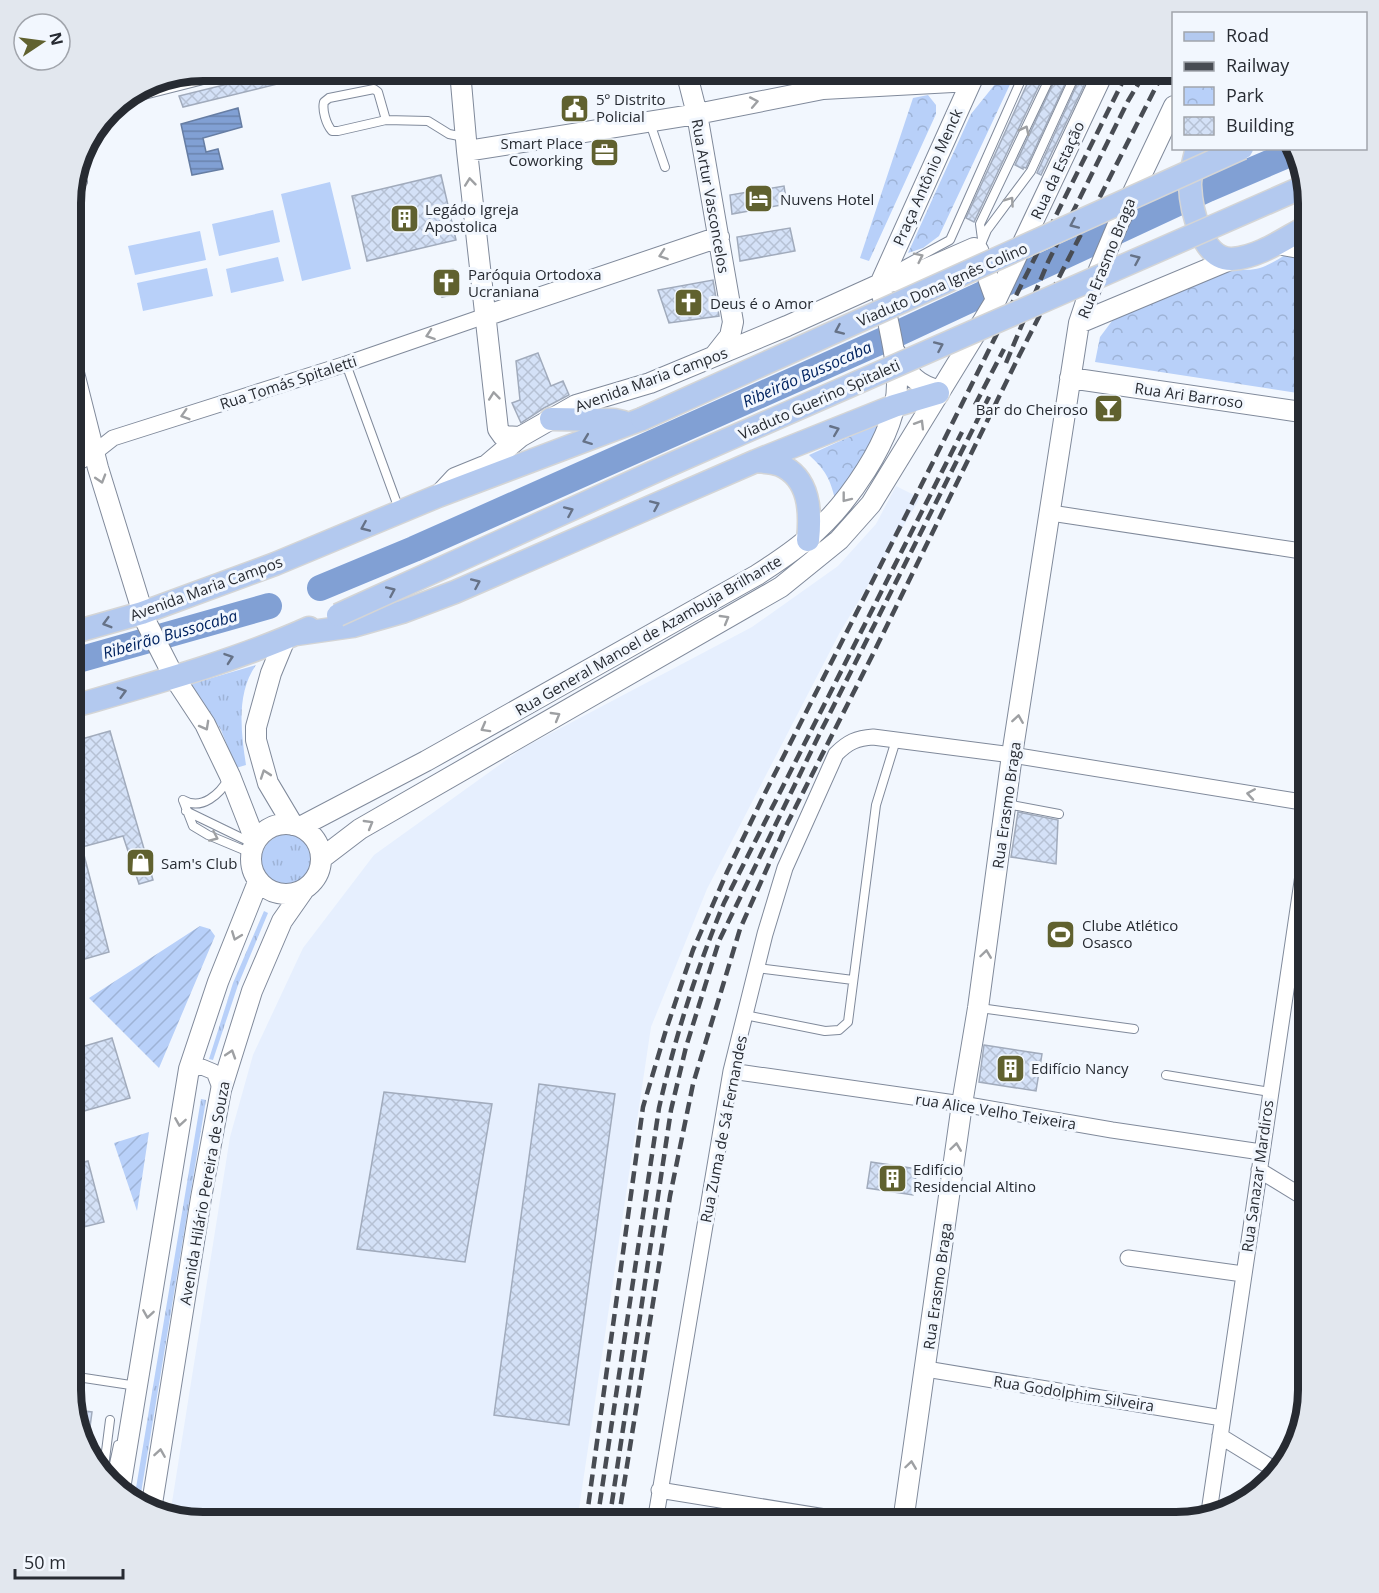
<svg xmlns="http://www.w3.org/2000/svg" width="1379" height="1593" font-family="'Open Sans',sans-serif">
  <defs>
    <pattern id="grass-tufts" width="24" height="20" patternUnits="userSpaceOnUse" patternTransform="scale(1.5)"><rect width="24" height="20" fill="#b8d0f9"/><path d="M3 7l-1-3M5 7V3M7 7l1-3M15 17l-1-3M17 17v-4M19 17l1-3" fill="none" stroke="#9eb3d6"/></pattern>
    <pattern id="park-crowns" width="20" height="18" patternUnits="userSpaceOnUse" patternTransform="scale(1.5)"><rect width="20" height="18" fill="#b8d0f9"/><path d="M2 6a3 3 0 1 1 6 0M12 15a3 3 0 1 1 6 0" fill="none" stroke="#9eb3d6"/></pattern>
    <pattern id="garden-furrows" width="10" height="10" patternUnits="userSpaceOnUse" patternTransform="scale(1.5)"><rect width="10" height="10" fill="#b8d0f9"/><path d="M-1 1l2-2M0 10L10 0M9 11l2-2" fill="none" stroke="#9eb3d6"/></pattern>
    <pattern id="water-rules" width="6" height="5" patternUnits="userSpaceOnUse" patternTransform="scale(1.5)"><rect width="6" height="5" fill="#81a0d4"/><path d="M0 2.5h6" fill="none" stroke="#6a83ad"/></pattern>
    <pattern id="building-cross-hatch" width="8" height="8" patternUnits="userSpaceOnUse" patternTransform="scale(1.5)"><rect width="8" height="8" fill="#d4e1f7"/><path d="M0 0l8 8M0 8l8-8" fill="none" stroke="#b6c1d4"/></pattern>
  </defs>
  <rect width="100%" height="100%" fill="#f2f7fe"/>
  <path fill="#e6effe" d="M896 486 920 498 839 634 707 889 651 1027 577 1522H202L170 1515 230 1137 253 1055 303 948 374 855 523 748 752 627 838 566 876 524Z"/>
  <path fill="url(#grass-tufts)" d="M256 665C236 693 241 733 246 765L236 768 221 730 191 684Z
    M261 861a27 27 0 1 1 54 0a27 27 0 1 1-54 0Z
    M264 911 268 913 238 985 213 1060 209 1059 233 983Z
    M201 1099 206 1100 139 1505 134 1500Z"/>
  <path fill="url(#park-crowns)" d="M1004 73 1013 78 939 236 923 248 908 253 971 114Z
    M928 95 936 105V114L869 261 860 258 913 98Z
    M1287 254 1308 261V361L1304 394 1095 362 1100 337 1121 309 1231 268C1257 273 1265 267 1287 254Z
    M880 423 876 436 835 499C830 478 825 470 809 455Z"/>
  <path fill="url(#garden-furrows)" d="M200 926 210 929 215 936 159 1068 89 998Z
    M149 1132 137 1211 114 1143Z"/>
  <path fill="#b8d0f9" d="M330 182 351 269 302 281 281 194Z
    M273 210 280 242 219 256 212 224Z
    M200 231 206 260 135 275 128 246Z
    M278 257 284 281 231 293 226 269Z
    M207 268 213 296 143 311 137 283Z"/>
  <path fill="url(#water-rules)" stroke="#667da3" stroke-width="1.5" d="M238 108 242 127 203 138 206 152 218 149 223 169 192 175 181 124Z"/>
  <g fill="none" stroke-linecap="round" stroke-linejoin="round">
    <path stroke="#81a0d4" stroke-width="26" d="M320 588 414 549 886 339 1208 189 1292 153
      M71 662 269 606"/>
  </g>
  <path fill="url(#building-cross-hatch)" stroke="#a1abbc" stroke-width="1.5" d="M280 71H314V75L183 107 179 96Z
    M1033 71H1046L974 222 966 218Z
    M1059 71H1071L1026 168 1023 167V169L1015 165Z
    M1083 71H1091L1041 175 1037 173Z
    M441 175 456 240 367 261 352 196Z
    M784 186 787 204 732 214 730 195Z
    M790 228 795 251 740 261 737 237Z
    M453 269 457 294 442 297 438 272Z
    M713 280 719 316 669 323 658 290Z
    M538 353 551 386 563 381 569 395 544 408 521 423 512 403 520 400 516 361Z
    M110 731 153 880 139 884 123 836 82 847 109 952 71 963V742Z
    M1018 812 1058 820 1056 864 1011 857Z
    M112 1038 130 1098 77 1113 71 1090V1050Z
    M984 1045 1042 1054 1036 1091 979 1082Z
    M539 1084 615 1094 569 1425 494 1415Z
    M384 1092 492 1104 465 1262 357 1249Z
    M88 1161 104 1222 71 1230V1165Z
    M871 1162 917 1169 913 1195 867 1188Z
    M77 1410 92 1412 88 1442 86 1437Z"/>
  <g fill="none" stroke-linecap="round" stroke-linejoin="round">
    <defs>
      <path id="lane" d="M977 78 992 71
        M386 120 378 92 374 89 329 98 324 102C322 110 326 124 332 131H338L386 120 428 121 449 134 464 137
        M650 123 665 167
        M73 185 83 182
        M982 239 980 224 1053 71
        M979 249 987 230 1031 171 1077 71
        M891 274 902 266 950 240 1025 71
        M346 364 399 509
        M183 800 193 826 208 835 251 853
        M183 800C202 811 220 794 229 778
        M1007 804 1059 814
        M186 811 252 843
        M757 968 853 980
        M980 1008 1134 1029
        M745 1015 825 1031 839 1030 848 1022 876 805 896 740
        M1166 1075 1270 1092
        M71 1376 137 1386
        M103 1475 110 1420
        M106 1478 114 1464 118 1445"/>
      <path id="street" d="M823 89 829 71
        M71 426 86 423
        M71 467 94 453 113 438 346 364 485 316
        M1051 513 1308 552
        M189 1069 202 1067 214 1072 221 1090
        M731 1071 962 1104 1112 1130 1261 1152
        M1259 1170 1308 1200
        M1128 1258 1243 1274
        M926 1369 1222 1418
        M1220 1436 1277 1471
        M659 1490 856 1522
        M1209 1512 1308 841
        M655 1522 731 1071 765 934 785 868 836 754C848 742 857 738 873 737L1012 755 1308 803"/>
      <path id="secondary" d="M460 71 467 151 498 429 503 436 520 437
        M686 71 697 114 733 322 730 336 715 355
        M135 91 214 71
        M467 151 697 114 823 89 971 81
        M1277 244 1299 248 1308 253
        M880 284 976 71
        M485 316 719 237
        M1079 323 1232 259
        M895 352C909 374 914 384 940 391
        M71 361 98 468 145 620 174 677 205 724 230 776 255 840
        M1070 378 1308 413
        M442 492 455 478 487 465 520 437 576 405 650 383 787 326 880 284 901 280 974 248 978 250 996 300
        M285 639 271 673 256 727V740L268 783 293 825
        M251 859a35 35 0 1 1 70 0a35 35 0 1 1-70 0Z
        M300 827 426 761 757 575C774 564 791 553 806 540 845 508 897 437 897 384 897 355 886 314 880 284
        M322 858 360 829 781 587 839 540 871 504 996 300 1104 71
        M120 1489 189 1069 218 982 258 882
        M151 1510 201 1198 221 1090 252 991 282 921 303 891
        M903 1522 962 1104 978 1008 1012 755 1079 323 1088 296 1119 222 1174 106"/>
      <path id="primary" d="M1197 148C1194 160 1190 174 1190 185 1191 209 1202 260 1232 259 1260 257 1285 238 1308 226
        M551 419 614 420 623 422
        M756 461C764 462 773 462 780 465 810 478 811 512 808 540
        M71 633 142 613 275 564 438 496 642 419
        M297 634 353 626 402 612 455 592 756 461 894 406 938 393
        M71 707C151 684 233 662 309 628"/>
    </defs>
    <use href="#lane" stroke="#808a9b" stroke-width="10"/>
    <use href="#street" stroke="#808a9b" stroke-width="17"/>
    <use href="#secondary" stroke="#808a9b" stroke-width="22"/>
    <use href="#primary" stroke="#d4d5d6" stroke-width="25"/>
    <use href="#lane" stroke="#fff" stroke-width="8"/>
    <use href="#street" stroke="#fff" stroke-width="15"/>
    <use href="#secondary" stroke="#fff" stroke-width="20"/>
    <use href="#primary" stroke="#b3c9ef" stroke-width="22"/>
    <path stroke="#484c53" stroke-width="4.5" stroke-dasharray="12 6" stroke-linecap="butt" d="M1006 363 1048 262 1128 101 1146 71
      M975 405 1004 349
      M586 1522 643 1107 666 1030 693 950 727 872 764 795 933 462 1128 71
      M597 1522 659 1108C675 1038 696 970 724 903L962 432
      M609 1522 671 1110 686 1047 719 941 820 733 990 395
      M618 1522 670 1196 693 1084 740 929 784 830 872 656 1019 356 1164 71"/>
    <defs>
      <path id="primary-bridge" d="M642 419 1242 148
        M338 615 667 466 1303 187"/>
    </defs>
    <use href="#primary-bridge" stroke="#d4d5d6" stroke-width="25" stroke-linecap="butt"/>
    <use href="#primary-bridge" stroke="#b3c9ef" stroke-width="22"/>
  </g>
  <defs><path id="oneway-chevron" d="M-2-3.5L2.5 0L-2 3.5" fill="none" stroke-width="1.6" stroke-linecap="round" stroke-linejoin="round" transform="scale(1.5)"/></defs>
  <g stroke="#9ea0a3">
    <use href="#oneway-chevron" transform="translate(754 102) rotate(-11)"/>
    <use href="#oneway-chevron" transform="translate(1025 130) rotate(-64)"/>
    <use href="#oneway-chevron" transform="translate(470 182) rotate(-96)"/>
    <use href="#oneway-chevron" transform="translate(1010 201) rotate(-55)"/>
    <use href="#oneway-chevron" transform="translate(663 255) rotate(161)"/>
    <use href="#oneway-chevron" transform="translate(919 257) rotate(-26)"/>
    <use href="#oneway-chevron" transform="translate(430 335) rotate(161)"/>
    <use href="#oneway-chevron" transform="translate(494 396) rotate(-96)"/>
    <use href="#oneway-chevron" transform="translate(185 415) rotate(163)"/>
    <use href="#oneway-chevron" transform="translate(920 424) rotate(-59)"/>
    <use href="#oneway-chevron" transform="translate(101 479) rotate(73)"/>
    <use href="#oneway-chevron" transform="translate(846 498) rotate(128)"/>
    <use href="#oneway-chevron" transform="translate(725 619) rotate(-30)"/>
    <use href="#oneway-chevron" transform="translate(556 716) rotate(-30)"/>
    <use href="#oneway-chevron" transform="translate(1018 719) rotate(-81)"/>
    <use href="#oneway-chevron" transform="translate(205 726) rotate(61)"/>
    <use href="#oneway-chevron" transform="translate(485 728) rotate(151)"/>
    <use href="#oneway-chevron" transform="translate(265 774) rotate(-109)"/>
    <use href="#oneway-chevron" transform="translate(1251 794) rotate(-171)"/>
    <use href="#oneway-chevron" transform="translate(369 824) rotate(-30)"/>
    <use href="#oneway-chevron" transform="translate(214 837) rotate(24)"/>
    <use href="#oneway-chevron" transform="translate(236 936) rotate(111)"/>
    <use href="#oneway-chevron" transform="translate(986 954) rotate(-82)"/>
    <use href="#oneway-chevron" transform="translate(231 1054) rotate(-72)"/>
    <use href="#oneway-chevron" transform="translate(180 1122) rotate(99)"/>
    <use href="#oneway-chevron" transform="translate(956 1147) rotate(-82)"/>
    <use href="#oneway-chevron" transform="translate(148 1314) rotate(99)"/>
    <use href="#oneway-chevron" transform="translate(160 1453) rotate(-81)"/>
    <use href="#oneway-chevron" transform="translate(911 1465) rotate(-82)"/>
  </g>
  <g stroke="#667287">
    <use href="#oneway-chevron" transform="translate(1074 224) rotate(156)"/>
    <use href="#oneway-chevron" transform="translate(1136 259) rotate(-24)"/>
    <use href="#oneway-chevron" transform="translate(839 330) rotate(156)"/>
    <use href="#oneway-chevron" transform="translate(939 346) rotate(-24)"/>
    <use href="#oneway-chevron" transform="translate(835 430) rotate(-22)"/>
    <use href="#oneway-chevron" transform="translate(587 440) rotate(159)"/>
    <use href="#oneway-chevron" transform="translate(655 505) rotate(-24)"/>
    <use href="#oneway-chevron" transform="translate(569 511) rotate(-24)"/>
    <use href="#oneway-chevron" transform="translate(365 527) rotate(157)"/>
    <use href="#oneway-chevron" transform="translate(476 583) rotate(-24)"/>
    <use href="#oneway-chevron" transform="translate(391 591) rotate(-24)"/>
    <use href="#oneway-chevron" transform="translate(107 623) rotate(164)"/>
    <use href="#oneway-chevron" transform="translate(229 658) rotate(-19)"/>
    <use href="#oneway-chevron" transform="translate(122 692) rotate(-16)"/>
  </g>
  <defs>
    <symbol id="civic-square" viewBox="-11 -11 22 22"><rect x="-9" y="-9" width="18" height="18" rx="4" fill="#60612f" stroke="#f2f7fe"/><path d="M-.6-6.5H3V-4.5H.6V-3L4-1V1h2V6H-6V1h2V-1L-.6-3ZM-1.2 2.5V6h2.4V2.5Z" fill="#fff"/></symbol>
    <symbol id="office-square" viewBox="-11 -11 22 22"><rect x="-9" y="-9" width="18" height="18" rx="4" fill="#60612f" stroke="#f2f7fe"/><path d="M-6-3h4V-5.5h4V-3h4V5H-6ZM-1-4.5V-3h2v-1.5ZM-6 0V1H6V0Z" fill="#fff"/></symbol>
    <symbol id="hotel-square" viewBox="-11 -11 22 22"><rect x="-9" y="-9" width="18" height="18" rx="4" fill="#60612f" stroke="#f2f7fe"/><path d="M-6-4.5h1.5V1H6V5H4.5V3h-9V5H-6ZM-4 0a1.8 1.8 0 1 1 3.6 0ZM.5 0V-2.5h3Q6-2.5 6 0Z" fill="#fff"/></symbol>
    <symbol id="building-square" viewBox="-11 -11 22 22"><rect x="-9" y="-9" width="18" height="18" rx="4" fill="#60612f" stroke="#f2f7fe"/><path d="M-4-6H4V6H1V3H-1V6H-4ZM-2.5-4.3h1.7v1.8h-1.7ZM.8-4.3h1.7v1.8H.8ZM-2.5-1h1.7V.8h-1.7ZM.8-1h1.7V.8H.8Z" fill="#fff"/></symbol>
    <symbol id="church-square" viewBox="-11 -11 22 22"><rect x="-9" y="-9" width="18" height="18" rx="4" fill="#60612f" stroke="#f2f7fe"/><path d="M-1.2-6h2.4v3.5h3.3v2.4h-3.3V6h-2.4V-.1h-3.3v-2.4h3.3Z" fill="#fff"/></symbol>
    <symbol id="bar-square" viewBox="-11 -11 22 22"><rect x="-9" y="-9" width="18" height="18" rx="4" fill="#60612f" stroke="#f2f7fe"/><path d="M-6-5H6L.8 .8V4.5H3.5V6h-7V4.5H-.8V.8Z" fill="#fff"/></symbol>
    <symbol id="shop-square" viewBox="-11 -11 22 22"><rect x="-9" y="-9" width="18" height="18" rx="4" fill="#60612f" stroke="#f2f7fe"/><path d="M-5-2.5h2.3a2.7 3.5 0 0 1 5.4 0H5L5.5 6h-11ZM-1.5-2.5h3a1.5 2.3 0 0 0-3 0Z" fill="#fff"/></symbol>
    <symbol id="stadium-square" viewBox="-11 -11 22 22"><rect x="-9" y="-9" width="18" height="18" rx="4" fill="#60612f" stroke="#f2f7fe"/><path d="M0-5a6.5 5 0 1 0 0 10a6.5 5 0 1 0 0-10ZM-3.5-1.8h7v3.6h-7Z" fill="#fff"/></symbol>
  </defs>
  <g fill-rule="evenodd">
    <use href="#civic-square" x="558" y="92" width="33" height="33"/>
    <use href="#office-square" x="588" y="136" width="33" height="33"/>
    <use href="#hotel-square" x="742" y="182" width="33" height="33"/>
    <use href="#building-square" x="388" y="202" width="33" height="33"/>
    <use href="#church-square" x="430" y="266" width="33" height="33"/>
    <use href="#church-square" x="672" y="286" width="33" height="33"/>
    <use href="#bar-square" x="1092" y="392" width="33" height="33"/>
    <use href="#shop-square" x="124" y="846" width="33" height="33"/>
    <use href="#stadium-square" x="1044" y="918" width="33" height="33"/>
    <use href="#building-square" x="994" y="1052" width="33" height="33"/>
    <use href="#building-square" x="876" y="1162" width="33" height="33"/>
  </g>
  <g text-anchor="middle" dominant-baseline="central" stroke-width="6" stroke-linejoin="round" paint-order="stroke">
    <g font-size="15" fill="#272b32" stroke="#f2f7fe" text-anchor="start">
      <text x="596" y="99">5º Distrito<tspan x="596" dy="17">Policial</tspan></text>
      <text x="583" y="143" text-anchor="end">Smart Place<tspan x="583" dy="17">Coworking</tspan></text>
      <text x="780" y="199">Nuvens Hotel</text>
      <text x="425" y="209">Legádo Igreja<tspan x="425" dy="17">Apostolica</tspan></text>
      <text x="468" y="274">Paróquia Ortodoxa<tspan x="468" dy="17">Ucraniana</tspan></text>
      <text x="710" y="303">Deus é o Amor</text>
      <text x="1088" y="409" text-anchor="end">Bar do Cheiroso</text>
      <text x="161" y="863">Sam's Club</text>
      <text x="1082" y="925">Clube Atlético<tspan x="1082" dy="17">Osasco</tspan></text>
      <text x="1031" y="1068">Edifício Nancy</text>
      <text x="913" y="1169">Edifício<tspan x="913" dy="17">Residencial Altino</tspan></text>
    </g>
    <g font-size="15" fill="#272b32" stroke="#f2f7fe">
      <text transform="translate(1057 170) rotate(-65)">Rua da Estação</text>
      <text transform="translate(927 177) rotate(-66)">Praça Antônio Menck</text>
      <text transform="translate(711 196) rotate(80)">Rua Artur Vasconcelos</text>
      <text transform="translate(1106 258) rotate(-68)">Rua Erasmo Braga</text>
      <text transform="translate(942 284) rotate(-24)">Viaduto Dona Ignês Colino</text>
      <text transform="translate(651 379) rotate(-20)">Avenida Maria Campos</text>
      <text transform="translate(288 382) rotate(-18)">Rua Tomás Spitaletti</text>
      <text transform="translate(1189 395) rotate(8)">Rua Ari Barroso</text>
      <text transform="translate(819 399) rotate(-24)">Viaduto Guerino Spitaleti</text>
      <text transform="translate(206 588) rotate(-20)">Avenida Maria Campos</text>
      <text transform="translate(648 635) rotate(-30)">Rua General Manoel de Azambuja Brilhante</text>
      <text transform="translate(1006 805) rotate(-82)">Rua Erasmo Braga</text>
      <text transform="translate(996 1111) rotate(9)">rua Alice Velho Teixeira</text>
      <text transform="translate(723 1129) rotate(-79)">Rua Zuma de Sá Fernandes</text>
      <text transform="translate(1257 1176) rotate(-82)">Rua Sanazar Mardiros</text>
      <text transform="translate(204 1193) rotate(-80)">Avenida Hilário Pereira de Souza</text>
      <text transform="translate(937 1286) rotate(-82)">Rua Erasmo Braga</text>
      <text transform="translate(1074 1393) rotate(9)">Rua Godolphim Silveira</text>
    </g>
    <g font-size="16" font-style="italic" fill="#022461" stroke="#f2f7fe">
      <text transform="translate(807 374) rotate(-24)">Ribeirão Bussocaba</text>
      <text transform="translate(170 634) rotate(-16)">Ribeirão Bussocaba</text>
    </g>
  </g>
  <path d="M0 0H1379V1593H0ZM203 81H1176A122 122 0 0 1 1298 203V1390A122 122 0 0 1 1176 1512H203A122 122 0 0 1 81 1390V203A122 122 0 0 1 203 81Z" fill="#e2e7ee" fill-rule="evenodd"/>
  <path fill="none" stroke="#272b32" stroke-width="8" d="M203 81H1176A122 122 0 0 1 1298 203V1390A122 122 0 0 1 1176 1512H203A122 122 0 0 1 81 1390V203A122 122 0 0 1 203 81Z"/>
  <rect x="1172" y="12" width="195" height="138" fill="#f2f7fe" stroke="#a1a5ac" stroke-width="1.5"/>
  <rect x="1184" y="32" width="30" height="9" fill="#b3c9ef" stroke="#a1a5ac" stroke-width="1.5"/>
  <text x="1226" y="42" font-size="18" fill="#272b32">Road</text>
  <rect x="1184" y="62" width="30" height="9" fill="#484c53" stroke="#a1a5ac" stroke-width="1.5"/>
  <text x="1226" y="72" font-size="18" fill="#272b32">Railway</text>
  <rect x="1184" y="87" width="30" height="18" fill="url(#park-crowns)" stroke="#a1a5ac" stroke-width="1.5"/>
  <text x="1226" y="102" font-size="18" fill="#272b32">Park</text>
  <rect x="1184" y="117" width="30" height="18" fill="url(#building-cross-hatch)" stroke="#a1a5ac" stroke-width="1.5"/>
  <text x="1226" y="132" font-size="18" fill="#272b32">Building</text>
  <g transform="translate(42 42) rotate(77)"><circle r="28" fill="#f2f7fe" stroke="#a1a5ac" stroke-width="1.5"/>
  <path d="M0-4.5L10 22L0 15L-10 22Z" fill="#60612f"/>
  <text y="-9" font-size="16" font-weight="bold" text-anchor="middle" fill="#272b32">N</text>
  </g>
  <path d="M15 1569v9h108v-9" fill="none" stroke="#272b32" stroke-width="3"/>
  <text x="24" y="1569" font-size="18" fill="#272b32" stroke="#f2f7fe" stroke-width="4.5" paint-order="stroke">50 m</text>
</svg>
